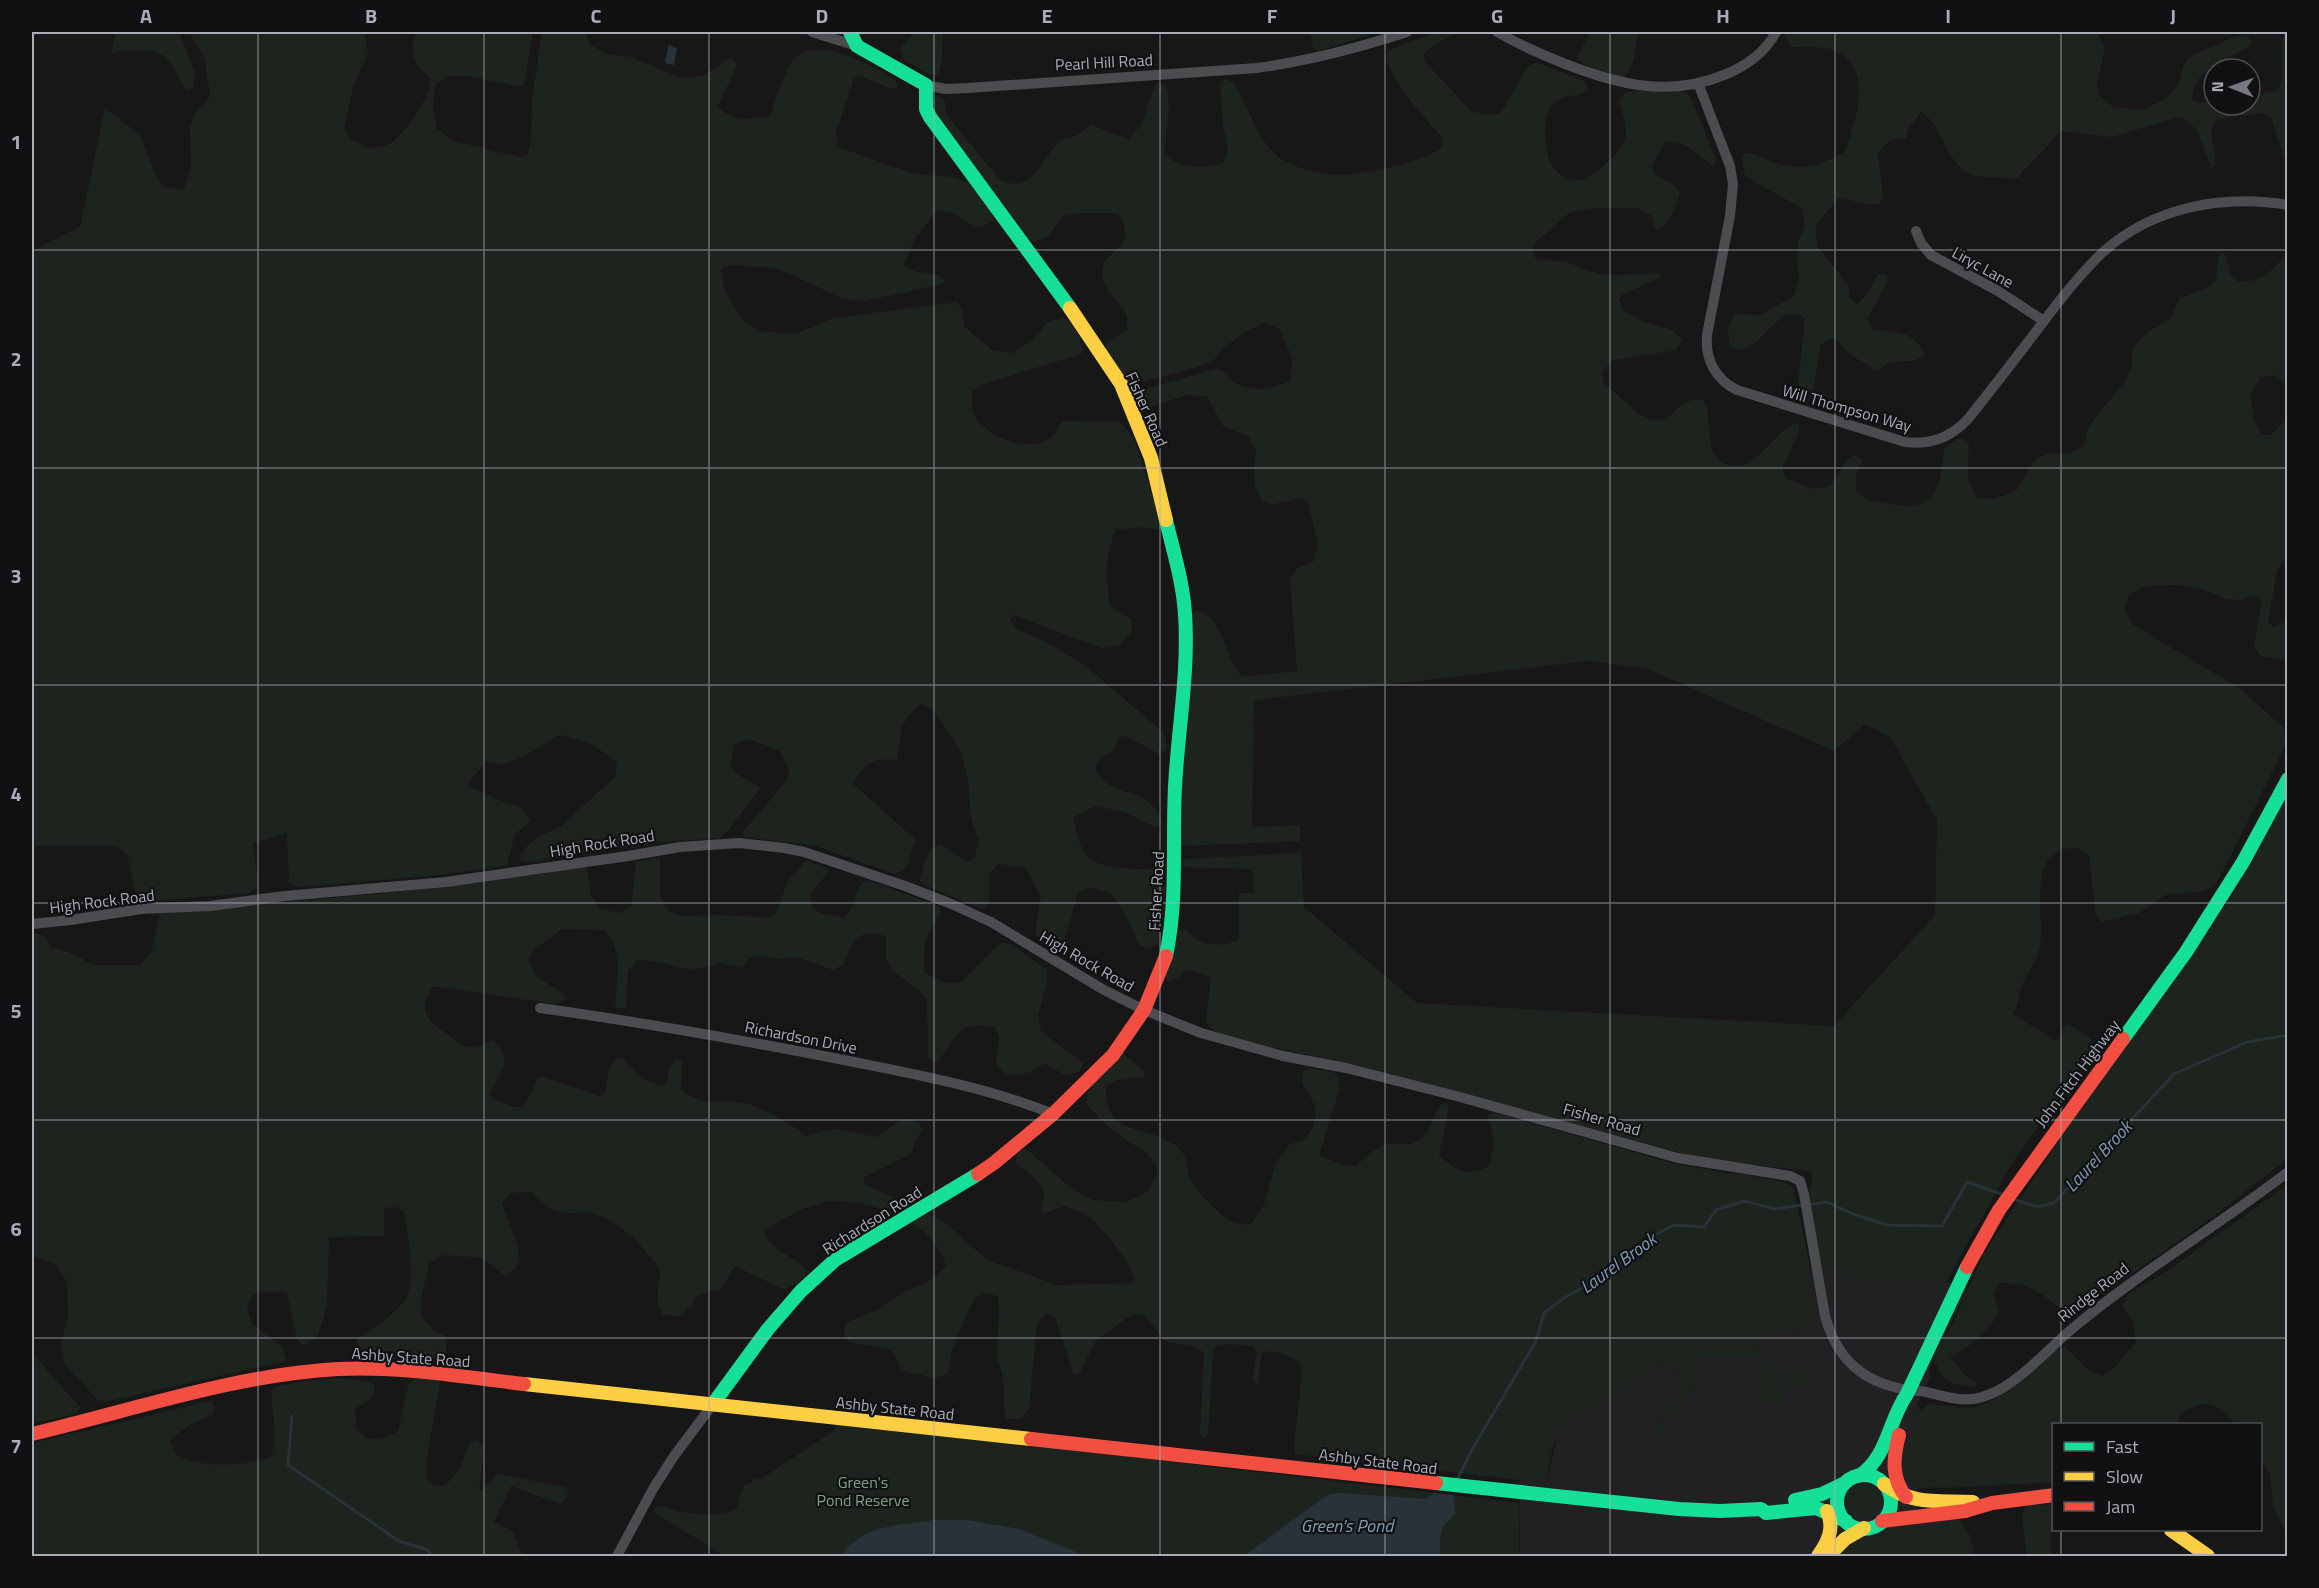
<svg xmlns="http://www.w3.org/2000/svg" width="2319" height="1588" font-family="'Titillium Web',sans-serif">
  <rect width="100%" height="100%" fill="#171717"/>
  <path fill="#212123" d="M1821 1267 1923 1275 1929 1282 1941 1286 1947 1280V1282L1967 1291 1933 1358 1929 1372 1930 1377 1917 1405 1922 1409 1917 1416 1904 1469 1907 1480 1918 1488 1915 1516 1959 1517 1970 1536 1975 1556H1520L1519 1480 1546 1483 1559 1429 1565 1419 1611 1402 1636 1377 1653 1367 1669 1366 1678 1371 1681 1382 1658 1423 1687 1400 1694 1387 1700 1357 1757 1355 1758 1343 1762 1338 1806 1327 1808 1270Z"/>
  <path fill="#1d241e" d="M116 32H179L195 72 193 88 186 91C179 80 173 63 162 55 150 48 123 50 111 54Z
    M189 32H365L368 54 354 84 344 129 351 139 369 149C375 148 382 147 387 145 401 140 432 95 430 81 429 74 422 72 419 67 411 57 411 41 417 32H496L500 34 533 32 524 84 521 87 467 76H447L435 85 433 110 437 129 454 141 519 157 527 156 531 142 532 98 542 32H586L589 44 606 54 632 57 680 78 703 76 731 57 737 62C734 79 723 90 718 107 733 123 750 119 770 116 775 103 785 68 793 60 817 33 873 66 896 80L897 88H890L861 76 854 78 836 133 838 147 911 173 951 177 969 183 990 209 993 220C975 234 971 223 956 214 950 211 943 211 937 210L914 240 904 264C915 277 935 269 945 281L938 285 864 301 842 298 776 268 729 265 721 269 724 288 742 320 758 331 795 334 835 318 957 302 961 308 965 327 992 350 1013 353 1033 339 1047 323 1063 317 1076 327 1083 350 1081 354 983 384 972 391C972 398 971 409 974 415 987 437 1030 455 1052 437 1056 434 1059 426 1062 421L1120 422 1134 438 1160 520V530L1139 527 1115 530C1106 556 1104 580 1111 607L1131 619 1132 633 1120 645 1102 648 1013 615 1010 619 1017 629 1053 646 1087 667 1164 733 1167 749 1159 754 1126 736 1118 738 1113 752 1103 755 1095 767C1106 799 1140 785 1156 810 1159 813 1160 819 1162 823L1156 828 1126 812 1095 806 1073 817C1077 831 1078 845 1087 856 1098 870 1142 870 1159 868 1172 890 1162 922 1157 945L1149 948 1139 945 1128 920 1113 895 1092 887 1078 892 1066 936 1057 948 1042 943 1035 933 1041 897 1026 868 999 864 989 874V901L984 910 927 886 919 880 930 849 940 845 969 862 974 858 979 842 971 818 968 780 961 751 933 710 920 704C911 712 901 724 900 736 899 745 899 752 897 760 873 757 865 763 853 784L916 840 906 868 895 874 813 845 746 837 742 833 788 779 789 768 779 750 749 739 734 744 730 766C739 779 748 779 760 788L728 831 719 838 661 842 527 862 521 860V854L527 846 542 835 560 827 615 777 617 762 590 743 560 735C540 745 507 772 486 761L467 785 496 799 522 808 531 821 515 834 507 865 439 875 298 887 289 883 287 833 253 843 258 885 250 893 146 901 136 895 127 854 117 846H32V251L80 227 105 108 140 135 153 169 163 187 184 190 191 165 190 128 195 113 210 96 205 60Z
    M914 32H943L942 60 938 74H929L904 60 900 49Z
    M1310 32H1373L1372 34 1318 51 1313 48Z
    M1435 32H1455L1425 52 1423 57 1426 63 1472 112 1490 115 1501 113 1527 67 1536 62 1584 81 1588 88C1580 98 1569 94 1558 100 1540 108 1544 151 1552 166 1555 171 1562 175 1566 179L1585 180C1599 169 1623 154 1626 134 1627 124 1621 110 1619 100L1626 92C1645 91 1675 84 1690 96L1716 159 1714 167C1698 155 1684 138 1664 143L1652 165 1655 175 1676 186 1680 193C1675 208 1672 224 1656 231L1651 215 1637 208H1594L1569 213 1536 242 1532 248 1535 258C1547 262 1557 260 1568 263 1582 267 1593 274 1608 275 1626 276 1643 272 1660 274V278L1623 294 1619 300 1624 311 1644 322 1672 330 1682 339 1677 350 1613 360 1602 372 1604 383 1639 414 1652 420 1667 419C1678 408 1686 397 1703 400 1716 419 1700 458 1729 465 1760 473 1777 422 1799 424V432L1782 469 1787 479 1814 489 1830 486 1849 458 1855 455 1863 460 1856 475V491C1866 501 1877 502 1891 504 1936 514 1941 486 1944 449L1957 439H1964L1969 445C1968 464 1964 483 1978 498L1994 499 2016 491 2035 459 2047 454 2070 453 2084 446 2088 427 2126 380 2132 364V349L2149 331 2170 319 2180 298 2207 288 2216 280 2218 258 2221 253 2226 256 2230 273 2237 282C2260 281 2267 276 2282 259L2287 258V386L2274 375 2261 378 2250 395 2254 419 2261 435H2271L2287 418V563H2282L2277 571 2268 623 2274 627 2287 621V661L2261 656 2254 646 2262 600 2255 596 2240 600 2226 599 2199 588 2175 585 2146 586 2129 595 2124 609 2132 624 2239 688 2287 731V742L2223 871 2215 885 2204 891 2165 895 2139 913 2101 922 2096 916 2089 856C2082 847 2075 847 2065 849 2027 859 2045 919 2040 945 2037 960 2029 971 2023 983 2018 994 2020 1003 2013 1014L2056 1041 2067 1024 2086 1035 2092 1040 2093 1048 2013 1162 1947 1280 1941 1286 1935 1287 1922 1275H1916L1906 1282 1838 1278 1822 1268C1815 1248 1810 1213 1810 1191 1810 1184 1813 1180 1812 1173L1809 1171 1704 1159 1359 1066 1222 1036 1210 1028 1206 1021 1211 977 1186 969 1177 978 1168 983 1165 973 1179 931 1185 929C1199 946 1219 948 1239 940V893H1254L1253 871 1249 869 1185 867 1182 864 1184 859 1301 853 1304 907 1417 1003 1834 1026 1935 915 1937 820 1890 737 1865 724 1834 751 1646 668 1587 661 1254 700 1252 827 1300 825V841L1182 846 1179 843 1190 621 1194 611C1220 609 1226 659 1242 677L1297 671 1290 579 1297 568 1314 561 1318 543 1308 503 1301 498 1273 504 1262 501 1255 485 1254 467 1256 451 1248 436 1223 426 1207 396 1186 395 1142 410 1137 404 1134 394 1141 390 1216 369C1228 372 1226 376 1234 382 1251 394 1273 388 1290 381L1292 357 1279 329 1265 323 1245 332 1225 347 1211 363 1142 382 1125 381 1106 349V343L1127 331C1127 325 1128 317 1125 312 1118 299 1102 291 1102 273 1103 245 1141 254 1118 213H1079L1063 216 1047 237 1034 242 1028 239 933 110V100L938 96 945 101 946 114 1001 181C1034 193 1039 161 1058 143 1064 137 1068 139 1075 136 1080 134 1086 128 1091 125L1128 139 1141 125 1156 83 1166 86C1173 109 1164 132 1165 155 1181 169 1202 168 1223 164L1228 149 1223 124 1220 83 1225 79 1234 83C1248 105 1256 137 1276 155 1291 168 1317 173 1336 175 1361 176 1424 162 1442 147L1443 139C1429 122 1380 71 1387 51Z
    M1590 32H1640C1632 50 1640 64 1621 79L1585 65 1577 58Z
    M1786 32H2097L2105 47 2097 84 2098 94 2113 107 2142 110 2166 98 2179 84 2183 66 2189 57 2236 36 2246 34 2251 41 2249 47C2226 59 2192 69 2192 100L2199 103 2214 101V105H2250V95L2277 91C2289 74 2273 49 2287 32L2288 108 2285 111 2288 121 2287 168 2271 117 2262 113 2218 119 2211 129 2216 164 2211 168C2204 150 2200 122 2178 117L2112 137 2061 131 2017 178C2003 177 1987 179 1974 175 1946 168 1945 126 1921 112L1909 127 1906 138 1890 140 1878 153 1883 196 1880 204C1865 206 1854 200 1839 198L1816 225 1817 246 1848 284 1850 298 1857 304 1865 297 1878 274 1887 275 1888 281 1867 319 1873 330C1898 332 1912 330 1926 355L1913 361 1889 362 1877 371 1851 355 1835 338 1821 344 1813 390 1805 394 1798 384 1805 319 1799 314 1784 315 1757 341 1742 350 1729 346 1728 327 1735 314 1761 315 1794 296 1799 279 1797 261 1798 241 1805 227 1803 209 1745 176 1742 160 1745 153C1758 152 1768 162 1781 165 1806 170 1824 164 1845 152 1854 123 1872 79 1844 55 1833 46 1807 47 1793 47L1785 38Z
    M2287 792V1159L2214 1216 2076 1313 2070 1314C2043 1298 2037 1282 2000 1283L1994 1294 1999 1312C1989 1331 1969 1348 1950 1357L1966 1376 1975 1381V1386C1951 1387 1943 1380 1933 1358L1954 1321 1984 1253 2057 1143 2185 964 2236 890Z
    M660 858V897L669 911 680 916 723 915 769 918 776 913 788 881 806 860 828 869 827 874 811 892V906L819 913 844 918C857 908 853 889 866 880L939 906 941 913C926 933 922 947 924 972L942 982 960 983 1001 942 1012 945 1047 970V984L1038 1015 1041 1031 1083 1063 1079 1072 1064 1075 1045 1063 1031 1072 1007 1076 996 1065 999 1037 995 1027C956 1020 958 1037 938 1061L928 1058 927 1000 919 990 893 971 886 959V936C857 928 854 940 844 964L833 970 797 957 775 959 761 956 749 958 743 968 719 962C687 979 668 959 637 960L628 971 626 1008 618 1009 615 1004C617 978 623 951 605 930L562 929 535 949 528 958 536 976 565 995 564 1000 556 1004 440 987H433C415 1012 429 1022 450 1036 454 1039 460 1045 466 1046 474 1049 485 1044 493 1040L504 1054V1067L490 1093 492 1099 513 1107H524L538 1078 544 1077 599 1096 605 1093 609 1069 615 1059 624 1058C634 1073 647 1084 665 1086L669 1070 675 1059 682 1062 681 1089C700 1109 724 1098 748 1104 768 1110 790 1123 806 1136L835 1129 876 1137 903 1118 919 1123 923 1130 916 1139 912 1153 864 1177 865 1185 900 1200 902 1204 888 1210 856 1202 827 1201 800 1210 763 1231C771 1252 793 1254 807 1271L801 1280 785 1290 735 1266 721 1289 697 1295 691 1306 680 1316 663 1315 657 1302 660 1269C644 1248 618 1218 591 1213 585 1212 578 1213 572 1213 552 1213 544 1206 531 1192L511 1193 502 1204 517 1244 520 1260 514 1270 505 1276 483 1258 444 1255 430 1262 421 1298V1317L436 1332 445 1336 447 1350 440 1359 368 1353 359 1350 357 1339C372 1329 395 1315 405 1300 418 1281 407 1232 404 1211L396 1207 384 1208V1236L329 1237 327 1305 318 1336 304 1346 297 1339 287 1293 271 1291 254 1294 247 1307 252 1324 282 1347 286 1361 108 1401H99L65 1365 61 1344 68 1317 67 1282 54 1263 32 1257V934L36 933 45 937 51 947 79 956 91 965H140L152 950 160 913 389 893 586 867 588 871 591 895 600 909 620 913 631 907 636 862Z
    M1122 1052 1145 1072 1144 1077 1117 1080 1106 1086C1103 1143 1158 1122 1182 1152 1188 1160 1187 1169 1190 1178 1194 1190 1224 1220 1236 1223 1240 1224 1246 1224 1250 1225L1264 1205 1276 1162 1290 1144 1304 1140 1313 1127 1316 1113 1313 1101 1302 1084 1303 1071 1309 1068 1334 1072 1339 1079V1090L1319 1156 1344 1165 1356 1166C1365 1158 1375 1147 1387 1144 1400 1142 1406 1148 1419 1140 1434 1131 1431 1111 1445 1102L1449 1107 1439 1156C1457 1170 1466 1178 1489 1166 1494 1145 1496 1138 1487 1118L1489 1114 1496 1113 1675 1164 1727 1173C1733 1172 1781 1180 1788 1184 1792 1186 1792 1187 1794 1191L1808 1256 1814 1322 1806 1327 1762 1338 1758 1343 1757 1355 1755 1357H1700L1694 1387 1687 1400 1660 1435 1657 1431C1660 1409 1683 1394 1678 1371 1644 1352 1633 1391 1609 1403 1589 1413 1568 1415 1557 1438 1550 1450 1549 1469 1546 1483L1295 1454 1294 1446 1302 1372 1299 1362C1288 1355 1275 1349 1262 1352L1258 1383 1255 1384 1253 1377 1257 1351 1253 1346 1226 1344 1216 1346 1213 1355 1208 1433 1204 1439 1200 1434 1204 1353 1196 1347 1165 1341 1145 1316 1133 1314 1096 1340 1079 1374 1074 1375 1055 1317 1046 1313 1037 1323 1029 1408 1021 1419H1005L1003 1377 997 1358 999 1312 998 1296 985 1293 974 1298 952 1350 948 1374 935 1378 902 1370 892 1350 849 1342 844 1334 846 1323 877 1310 904 1292 933 1279 946 1267C944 1251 926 1230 911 1223L925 1213 937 1218 957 1232 968 1244 990 1261 1057 1285 1135 1283C1136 1269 1099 1223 1087 1215 1081 1211 1072 1209 1065 1206L1042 1214C1041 1206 1044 1201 1044 1194 1043 1182 1024 1170 1016 1163L1017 1152 1025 1148 1071 1188 1093 1200 1125 1202 1147 1192 1158 1173C1154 1153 1137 1148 1122 1137 1109 1128 1096 1115 1086 1103L1089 1088Z
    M2287 1185V1534L2273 1506 2270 1474 2261 1460 2260 1424H2235C2215 1400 2206 1399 2179 1414L2177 1424 2143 1423 2141 1424H2054L2053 1482 1967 1487 1918 1488 1907 1480 1904 1469 1905 1460 1917 1416 1927 1405C1952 1402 1963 1415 1991 1401 2014 1391 2045 1350 2065 1347L2090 1372 2103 1376 2115 1367 2136 1342 2133 1322 2123 1306 2128 1294 2167 1271Z
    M32 1353 80 1407 78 1413 32 1424Z
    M1762 1358H1770L1771 1366H1785V1406L1762 1403Z
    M1790 1367H1806V1389H1790Z
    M419 1375 440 1380C437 1413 426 1445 426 1478L435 1486H445L459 1470 470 1441H478L484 1450 479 1490 484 1489 497 1474 567 1487 568 1496 561 1504 511 1486 494 1522 512 1531 523 1556H32V1443L211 1401 214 1405 213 1414 188 1426 170 1440 176 1455C206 1469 239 1466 270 1458 282 1434 266 1397 274 1387 308 1380 342 1374 375 1384L374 1396 355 1409 356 1429 368 1439 384 1438 398 1431 408 1385Z
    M836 1422 1519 1503V1556H722V1554L653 1512 656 1507C664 1505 671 1509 679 1511 697 1515 720 1517 736 1509L744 1485 751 1484 754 1478 761 1479 835 1430Z
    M1848 1502a16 16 0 1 1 32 0a16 16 0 1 1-32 0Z
    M2051 1504 2053 1506 2050 1556H2024L2026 1554 2022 1513 2027 1505Z
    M1959 1517 1970 1536 1975 1556H1840C1853 1541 1888 1529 1908 1526L1909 1529H1912L1950 1524 1951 1518Z"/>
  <path fill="#2a3239" d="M670 45 677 48 674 65 665 63 668 47Z
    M1339 1493 1426 1499 1434 1493 1453 1495 1455 1514 1444 1525 1440 1537V1556H1244L1327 1495Z
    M936 1520H968L1019 1529 1086 1556H840C867 1523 896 1526 936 1520Z"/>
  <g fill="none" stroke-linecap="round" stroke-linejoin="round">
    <path stroke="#2a3239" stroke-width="3" d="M2013 1199 2038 1207 2054 1203 2174 1074 2247 1042 2288 1035
      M1809 1205 1827 1202 1853 1214 1887 1225 1942 1226 1967 1182 2004 1195
      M292 1416 288 1465 399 1541 428 1550 431 1556
      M1457 1480 1473 1448 1536 1341 1544 1313 1564 1298 1598 1279 1651 1237 1674 1225 1704 1227 1716 1210 1744 1201 1774 1209 1802 1205"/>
    <path stroke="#4b4c50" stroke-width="10" d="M812 32 857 46
      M1497 32C1518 44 1540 54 1563 63 1616 84 1668 98 1724 75 1746 66 1765 53 1776 32
      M1698 83 1730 166 1733 184 1730 216 1707 335C1705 359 1715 379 1737 390L1905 442C1931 445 1950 438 1968 419 1992 389 2015 359 2038 329 2058 302 2079 275 2103 252 2153 207 2223 194 2288 205
      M926 85 945 89 968 88 1257 68C1308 61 1358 48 1407 32
      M1916 231 1921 243 1931 255 1998 291 2044 321
      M32 924 71 920 141 909 210 906 285 896 446 882 628 856 680 847 739 843 784 848 804 852 905 886 949 903 991 922 1104 990 1144 1010 1201 1033 1283 1056 1346 1068 1460 1097 1678 1158 1790 1176 1800 1181 1804 1194 1825 1316C1835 1353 1857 1378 1894 1387 1905 1390 1915 1390 1926 1392 1948 1397 1966 1404 1988 1395 2017 1385 2050 1347 2073 1328 2141 1271 2218 1226 2288 1172
      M540 1008C647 1023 753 1042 859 1063 924 1076 991 1089 1053 1114
      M617 1556 653 1489 674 1456 713 1404"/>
    <path stroke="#16e098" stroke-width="14" d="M850 32 857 46 926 85V109L930 117 1070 308
      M1166 520C1173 550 1183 582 1185 614 1189 672 1178 729 1175 787 1172 844 1178 899 1166 956
      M2123 1039 2186 952 2243 862 2288 779
      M713 1404 768 1329 801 1291 835 1260 978 1174
      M1837 1502a27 27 0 1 1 54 0a27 27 0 1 1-54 0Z
      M1859 1476C1888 1457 1888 1421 1907 1394L1967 1267
      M1436 1483 1679 1509 1720 1511 1761 1509 1766 1513 1816 1508 1846 1521
      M1795 1500 1822 1494 1845 1483"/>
    <path stroke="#ffcf43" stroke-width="14" d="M1070 308 1121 384 1151 458 1166 520
      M524 1384 1031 1439
      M1884 1484C1914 1506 1938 1500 1973 1502
      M2171 1530 2208 1556
      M1818 1556C1828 1542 1835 1528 1827 1511
      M1828 1556 1845 1539 1864 1528"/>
    <path stroke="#f24e42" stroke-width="14" d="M978 1174 994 1163 1053 1114 1113 1055 1144 1010 1166 956
      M1967 1267 1999 1210 2123 1039
      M32 1434C133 1410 234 1375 338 1369 400 1366 463 1377 524 1384
      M1899 1435C1893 1458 1891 1478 1906 1497
      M1031 1439 1436 1483
      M1882 1521 1965 1511 1992 1503 2054 1495"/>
  </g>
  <path fill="none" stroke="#a8adb8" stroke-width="1.5" stroke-opacity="0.55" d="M258 32V1556M484 32V1556M709 32V1556M934 32V1556M1160 32V1556M1385 32V1556M1610 32V1556M1835 32V1556M2061 32V1424M32 250H2288M32 468H2288M32 685H2288M32 903H2288M32 1120H2288M32 1338H2288M2061 1530V1556"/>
  <g text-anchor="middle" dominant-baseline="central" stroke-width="4.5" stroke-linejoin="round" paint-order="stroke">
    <g font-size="16" fill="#a8adb8" stroke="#111113">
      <text transform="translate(1104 62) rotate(-3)">Pearl Hill Road</text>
      <text transform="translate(1983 267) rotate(29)">Liryc Lane</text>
      <text transform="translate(1847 408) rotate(16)">Will Thompson Way</text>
      <text transform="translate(1147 409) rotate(66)">Fisher Road</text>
      <text transform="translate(602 843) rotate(-9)">High Rock Road</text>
      <text transform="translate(1156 891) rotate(-87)">Fisher Road</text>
      <text transform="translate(102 901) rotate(-7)">High Rock Road</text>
      <text transform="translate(1087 961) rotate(30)">High Rock Road</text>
      <text transform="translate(801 1037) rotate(11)">Richardson Drive</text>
      <text transform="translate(2077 1073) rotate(-53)">John Fitch Highway</text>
      <text transform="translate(1602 1119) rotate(16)">Fisher Road</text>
      <text transform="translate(872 1220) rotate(-32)">Richardson Road</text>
      <text transform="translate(2093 1292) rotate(-38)">Rindge Road</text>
      <text transform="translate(411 1357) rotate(4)">Ashby State Road</text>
      <text transform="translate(895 1408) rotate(6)">Ashby State Road</text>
      <text transform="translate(1378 1461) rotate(7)">Ashby State Road</text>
    </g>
    <g font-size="16" fill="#7fa381" stroke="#111113">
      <text x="863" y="1482">Green's<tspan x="863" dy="18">Pond Reserve</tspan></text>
    </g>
    <g font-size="18" font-style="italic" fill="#7f9bb3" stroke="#111113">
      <text transform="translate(2098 1156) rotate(-47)">Laurel Brook</text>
      <text transform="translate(1618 1263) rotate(-36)">Laurel Brook</text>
      <text x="1347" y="1525">Green's Pond</text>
    </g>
  </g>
  <rect width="2319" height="1588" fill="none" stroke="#111113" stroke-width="66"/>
  <rect x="2052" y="1423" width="210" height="108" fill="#111113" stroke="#4d4f55" stroke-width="1.5"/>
  <rect x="2064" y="1442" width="30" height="9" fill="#16e098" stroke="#4d4f55" stroke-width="1.5"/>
  <text x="2106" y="1453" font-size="18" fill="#a8adb8">Fast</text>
  <rect x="2064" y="1472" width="30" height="9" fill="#ffcf43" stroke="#4d4f55" stroke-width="1.5"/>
  <text x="2106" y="1483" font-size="18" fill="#a8adb8">Slow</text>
  <rect x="2064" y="1502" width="30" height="9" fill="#f24e42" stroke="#4d4f55" stroke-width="1.5"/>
  <text x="2106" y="1513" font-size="18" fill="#a8adb8">Jam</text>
  <g transform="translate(2232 87) rotate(271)"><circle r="28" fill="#111113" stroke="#4d4f55" stroke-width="1.5"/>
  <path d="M0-4.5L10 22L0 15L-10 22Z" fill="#757880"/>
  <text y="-9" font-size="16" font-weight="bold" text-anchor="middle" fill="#a8adb8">N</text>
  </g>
  <rect x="33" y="33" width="2253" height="1522" fill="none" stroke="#a8adb8" stroke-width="2"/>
  <g font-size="20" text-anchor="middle" font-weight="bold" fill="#a8adb8">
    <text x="146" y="23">A</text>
    <text x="371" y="23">B</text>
    <text x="596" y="23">C</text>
    <text x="822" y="23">D</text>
    <text x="1047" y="23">E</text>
    <text x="1272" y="23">F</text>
    <text x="1497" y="23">G</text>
    <text x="1723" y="23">H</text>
    <text x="1948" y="23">I</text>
    <text x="2173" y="23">J</text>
    <text x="16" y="149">1</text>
    <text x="16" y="366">2</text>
    <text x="16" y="583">3</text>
    <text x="16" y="801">4</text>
    <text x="16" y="1018">5</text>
    <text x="16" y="1236">6</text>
    <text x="16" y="1453">7</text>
  </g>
</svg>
